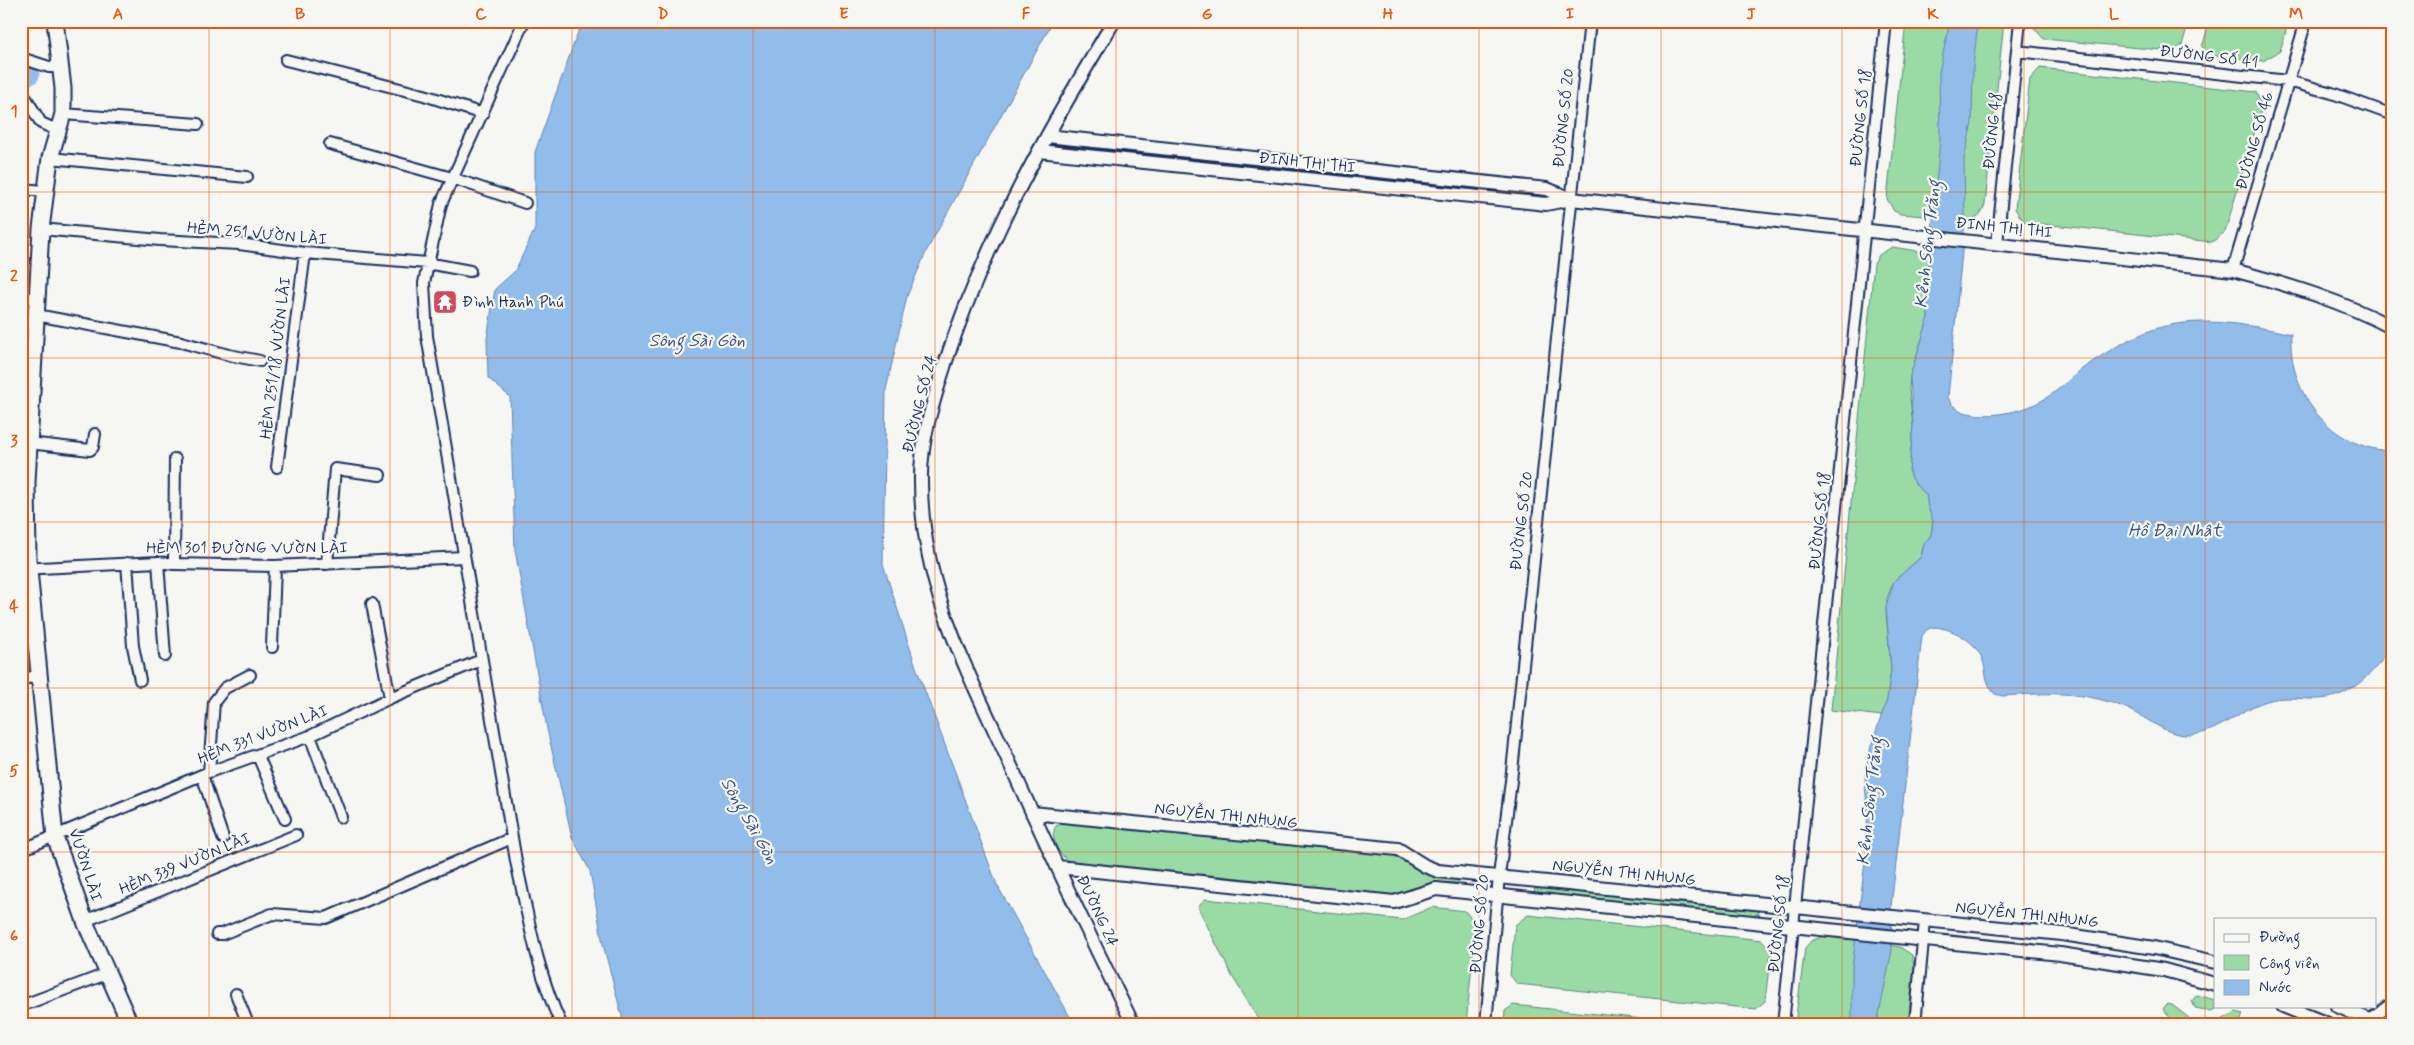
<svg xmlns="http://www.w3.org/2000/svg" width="2414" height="1045" font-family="Mynerve,sans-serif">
  <rect width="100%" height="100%" fill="#f6f6f2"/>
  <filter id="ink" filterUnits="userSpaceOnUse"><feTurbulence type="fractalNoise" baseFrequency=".02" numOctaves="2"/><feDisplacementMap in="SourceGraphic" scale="10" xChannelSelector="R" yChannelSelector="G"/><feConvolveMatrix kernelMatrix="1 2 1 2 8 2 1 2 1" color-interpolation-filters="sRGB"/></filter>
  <g filter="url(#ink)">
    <path fill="#9adba5" stroke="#5a8582" d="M1906 21H2004L1985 204C1982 212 1980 217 1971 220L1901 214 1894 211 1887 199Z
      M2034 21H2189L2182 45 2172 51 2044 39 2033 27Z
      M2210 21H2289L2280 51 2263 61 2207 55 2202 47Z
      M2040 68 2256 92 2262 107 2225 232 2212 242 2024 222 2015 209 2030 79Z
      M1892 247 1930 253 1928 320 1910 376 1909 389 1913 426 1909 472 1916 485 1926 494 1928 507 1933 521 1931 535 1923 548 1921 557 1894 581 1887 598 1886 613 1891 669 1887 700 1882 716 1831 710 1874 264 1879 255Z
      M1067 822 1396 856 1429 875 1457 880 1459 883 1432 882 1392 895 1074 863C1061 860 1048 838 1056 826Z
      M1535 888 1759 911 1758 917 1534 893Z
      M1205 899 1402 920 1432 907 1465 911 1476 924 1466 1024H1262L1232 976 1198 907Z
      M1528 915 1762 940 1771 950 1765 1001 1756 1009 1517 984 1510 975 1515 925Z
      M1826 935 1900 947 1912 955 1914 967 1908 1024H1795L1805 948 1811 941Z
      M2197 995 2215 1000V1009L2211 1011 2195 1008 2192 1001Z
      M2167 1004 2172 1005 2189 1018V1024C2178 1024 2169 1019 2163 1009Z
      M1513 1005 1671 1022V1024H1504L1505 1011Z
      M2236 1012 2243 1014 2241 1020 2234 1024H2214Z"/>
    <path fill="#92bdeb" stroke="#6284b3" d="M582 21H1053L927 250 907 296 886 390 883 564 916 667 997 885 1074 1024H624L603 944 590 871 572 837 547 729 515 550 510 397 488 378 487 339 495 289 515 271 535 229V152Z
      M1950 21H1978L1973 67 1972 123 1964 159 1965 221 1948 397C1956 424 2012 415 2033 405 2052 397 2066 382 2082 369 2103 354 2127 339 2152 330 2194 315 2248 324 2291 334 2288 394 2330 449 2393 451V648C2379 663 2367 680 2349 690 2319 708 2296 692 2267 701 2239 709 2216 737 2184 735 2162 733 2145 716 2126 708 2081 690 2049 693 2002 696L1995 694C1984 683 1987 671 1982 658 1975 642 1957 631 1941 628 1932 626 1927 628 1922 636L1891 907 1892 950 1877 1024H1852V968L1868 837 1865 775 1871 746 1887 700 1891 670 1886 606 1894 581 1921 557 1924 544 1931 535 1933 521 1928 507 1926 494 1916 485 1909 473 1913 426 1910 376 1928 320V278L1940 139 1939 72Z"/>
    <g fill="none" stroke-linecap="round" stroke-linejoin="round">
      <path stroke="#92bdeb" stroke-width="19" d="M21 71 30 75"/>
      <defs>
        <path id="minor" d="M524 21 441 204 424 283 427 336 516 861C528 916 537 972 561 1024
          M2017 51 2288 81 2332 93 2393 115
          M21 58 49 67H59
          M286 60 424 95 483 114
          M21 90 41 123 59 131
          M63 114 198 124
          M330 144 452 178 525 203
          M50 158 247 177
          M21 189 45 191
          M41 229 160 240 239 244 305 253 427 263 470 271
          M1997 244 2020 21
          M2233 270 2306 21
          M36 315 181 342 229 355 260 361
          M21 382H32
          M29 443 90 450 93 447 95 434
          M277 467 305 253
          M158 562 165 656
          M127 563 133 646 140 680
          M174 564 175 459
          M327 564 335 469 380 475
          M21 569 158 562 174 564 275 566 464 557
          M372 604 390 698
          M272 647 275 566
          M21 680 39 675
          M310 736 341 817
          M258 756 285 819
          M209 772 214 702 225 688 250 675
          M202 775 223 838
          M21 850 209 772 310 736 390 698 481 660
          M85 921 296 835
          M217 934H222L272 914 326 918 512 838
          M236 994 248 1024
          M21 1006 109 973
          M2365 1023 2393 1003
          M1486 1024 1499 876 1511 781 1590 21
          M1783 1024 1886 21
          M1915 1024 1925 921"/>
        <path id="tertiary" d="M1114 21C1048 130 984 243 945 364 933 402 920 442 921 482 921 587 969 674 1011 766 1050 853 1091 939 1133 1024
          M1047 136 1547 189 1571 199
          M1039 151 1546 204 1571 199 2233 270C2289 285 2342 301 2393 328
          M1032 813 1398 849 1425 866 1438 871 2062 934 2154 948 2215 962
          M1058 867 1394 902 1436 889 2060 954 2164 970 2215 984
          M2283 1006 2328 1024
          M2337 1006 2379 1024"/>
        <path id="secondary" d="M55 21 63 88V114L50 158 41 229 27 482 28 560 55 837 86 924 130 1024"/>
      </defs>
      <use href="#minor" stroke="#1b2f5e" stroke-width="14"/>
      <use href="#tertiary" stroke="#1b2f5e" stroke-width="16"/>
      <use href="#secondary" stroke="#1b2f5e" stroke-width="19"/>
      <use href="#minor" stroke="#f6f6f2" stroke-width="10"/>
      <use href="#tertiary" stroke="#f6f6f2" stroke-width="12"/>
      <use href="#secondary" stroke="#f6f6f2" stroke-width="15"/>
    </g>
  </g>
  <path fill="none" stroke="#e8590c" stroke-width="1" stroke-opacity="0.55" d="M209 21V1024M390 21V1024M572 21V1024M753 21V1024M935 21V1024M1116 21V1024M1298 21V1024M1479 21V1024M1661 21V1024M1842 21V1024M2024 21V1024M2205 21V1024M21 192H2393M21 358H2393M21 522H2393M21 688H2393M21 852H2393"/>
  <defs>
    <symbol id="temple-square" viewBox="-11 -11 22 22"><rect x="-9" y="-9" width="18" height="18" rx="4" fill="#d1495b" stroke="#f6f6f2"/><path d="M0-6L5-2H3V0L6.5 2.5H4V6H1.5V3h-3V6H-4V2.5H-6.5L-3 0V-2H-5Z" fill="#fff"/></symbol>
  </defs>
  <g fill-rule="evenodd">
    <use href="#temple-square" x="431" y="288" width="28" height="28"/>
  </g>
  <g text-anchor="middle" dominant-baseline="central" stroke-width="4.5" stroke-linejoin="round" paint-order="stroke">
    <g font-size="16" fill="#1b2f5e" stroke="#f6f6f2">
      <text transform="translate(2209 57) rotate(7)">ĐƯỜNG SỐ 41</text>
      <text transform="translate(1564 118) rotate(-84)">ĐƯỜNG SỐ 20</text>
      <text transform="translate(1861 118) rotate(-84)">ĐƯỜNG SỐ 18</text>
      <text transform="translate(1993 131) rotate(-84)">ĐƯỜNG 48</text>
      <text transform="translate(2255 141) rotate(-74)">ĐƯỜNG SỐ 46</text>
      <text transform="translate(1307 163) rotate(6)">ĐINH THỊ THI</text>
      <text transform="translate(2004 228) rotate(6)">ĐINH THỊ THI</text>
      <text transform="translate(257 234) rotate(5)">HẺM 251 VƯỜN LÀI</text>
      <text transform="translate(276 358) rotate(-83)">HẺM 251/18 VƯỜN LÀI</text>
      <text transform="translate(920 404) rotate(-76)">ĐƯỜNG SỐ 24</text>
      <text transform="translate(1522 521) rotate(-83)">ĐƯỜNG SỐ 20</text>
      <text transform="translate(1820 521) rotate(-84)">ĐƯỜNG SỐ 18</text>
      <text x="247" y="548">HẺM 301 ĐƯỜNG VƯỜN LÀI</text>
      <text transform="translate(263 735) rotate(-21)">HẺM 331 VƯỜN LÀI</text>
      <text transform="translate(1226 816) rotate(6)">NGUYỄN THỊ NHUNG</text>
      <text transform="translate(185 864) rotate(-22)">HẺM 339 VƯỜN LÀI</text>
      <text transform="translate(85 865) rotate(72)">VƯỜN LÀI</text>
      <text transform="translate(1624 873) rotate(6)">NGUYỄN THỊ NHUNG</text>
      <text transform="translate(1097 911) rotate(65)">ĐƯỜNG 24</text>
      <text transform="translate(2027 915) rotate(6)">NGUYỄN THỊ NHUNG</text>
      <text transform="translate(1480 924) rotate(-85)">ĐƯỜNG SỐ 20</text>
      <text transform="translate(1779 924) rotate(-84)">ĐƯỜNG SỐ 18</text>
    </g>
    <g font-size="16" fill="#1b2f5e" stroke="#f6f6f2" text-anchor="start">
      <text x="462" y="302">Đình Hanh Phú</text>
    </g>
    <g font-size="18" font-style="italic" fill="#395281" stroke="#f6f6f2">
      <text transform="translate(1928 244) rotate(-84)">Kênh Sông Trăng</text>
      <text x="697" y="341">Sông Sài Gòn</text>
      <text x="2175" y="531">Hồ Đại Nhật</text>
      <text transform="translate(1870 801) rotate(-84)">Kênh Sông Trăng</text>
      <text transform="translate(749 821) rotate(60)">Sông Sài Gòn</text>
    </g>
  </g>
  <rect width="2414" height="1045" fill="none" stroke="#f6f6f2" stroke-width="55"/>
  <rect x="2214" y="918" width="162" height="90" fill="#f6f6f2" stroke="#9ea6b7"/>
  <rect x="2224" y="934" width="25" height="8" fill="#f6f6f2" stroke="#9ea6b7"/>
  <text x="2259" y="942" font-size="15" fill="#1b2f5e">Đường</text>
  <rect x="2224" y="955" width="25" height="15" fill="#9adba5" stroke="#9ea6b7"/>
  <text x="2259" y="968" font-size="15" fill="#1b2f5e">Công viên</text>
  <rect x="2224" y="980" width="25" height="15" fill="#92bdeb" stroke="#9ea6b7"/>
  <text x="2259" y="992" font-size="15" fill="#1b2f5e">Nước</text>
  <rect x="28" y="28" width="2358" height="990" fill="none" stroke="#e8590c" stroke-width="2"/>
  <g font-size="16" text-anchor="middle" font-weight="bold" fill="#e8590c">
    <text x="118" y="19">A</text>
    <text x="300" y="19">B</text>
    <text x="481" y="19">C</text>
    <text x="663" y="19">D</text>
    <text x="844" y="19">E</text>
    <text x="1026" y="19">F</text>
    <text x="1207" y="19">G</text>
    <text x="1388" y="19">H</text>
    <text x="1570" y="19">I</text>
    <text x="1751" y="19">J</text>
    <text x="1933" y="19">K</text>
    <text x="2114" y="19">L</text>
    <text x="2296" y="19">M</text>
    <text x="14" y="116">1</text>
    <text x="14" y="281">2</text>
    <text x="14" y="446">3</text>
    <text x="14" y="611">4</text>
    <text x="14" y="776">5</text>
    <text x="14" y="941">6</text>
  </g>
</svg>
